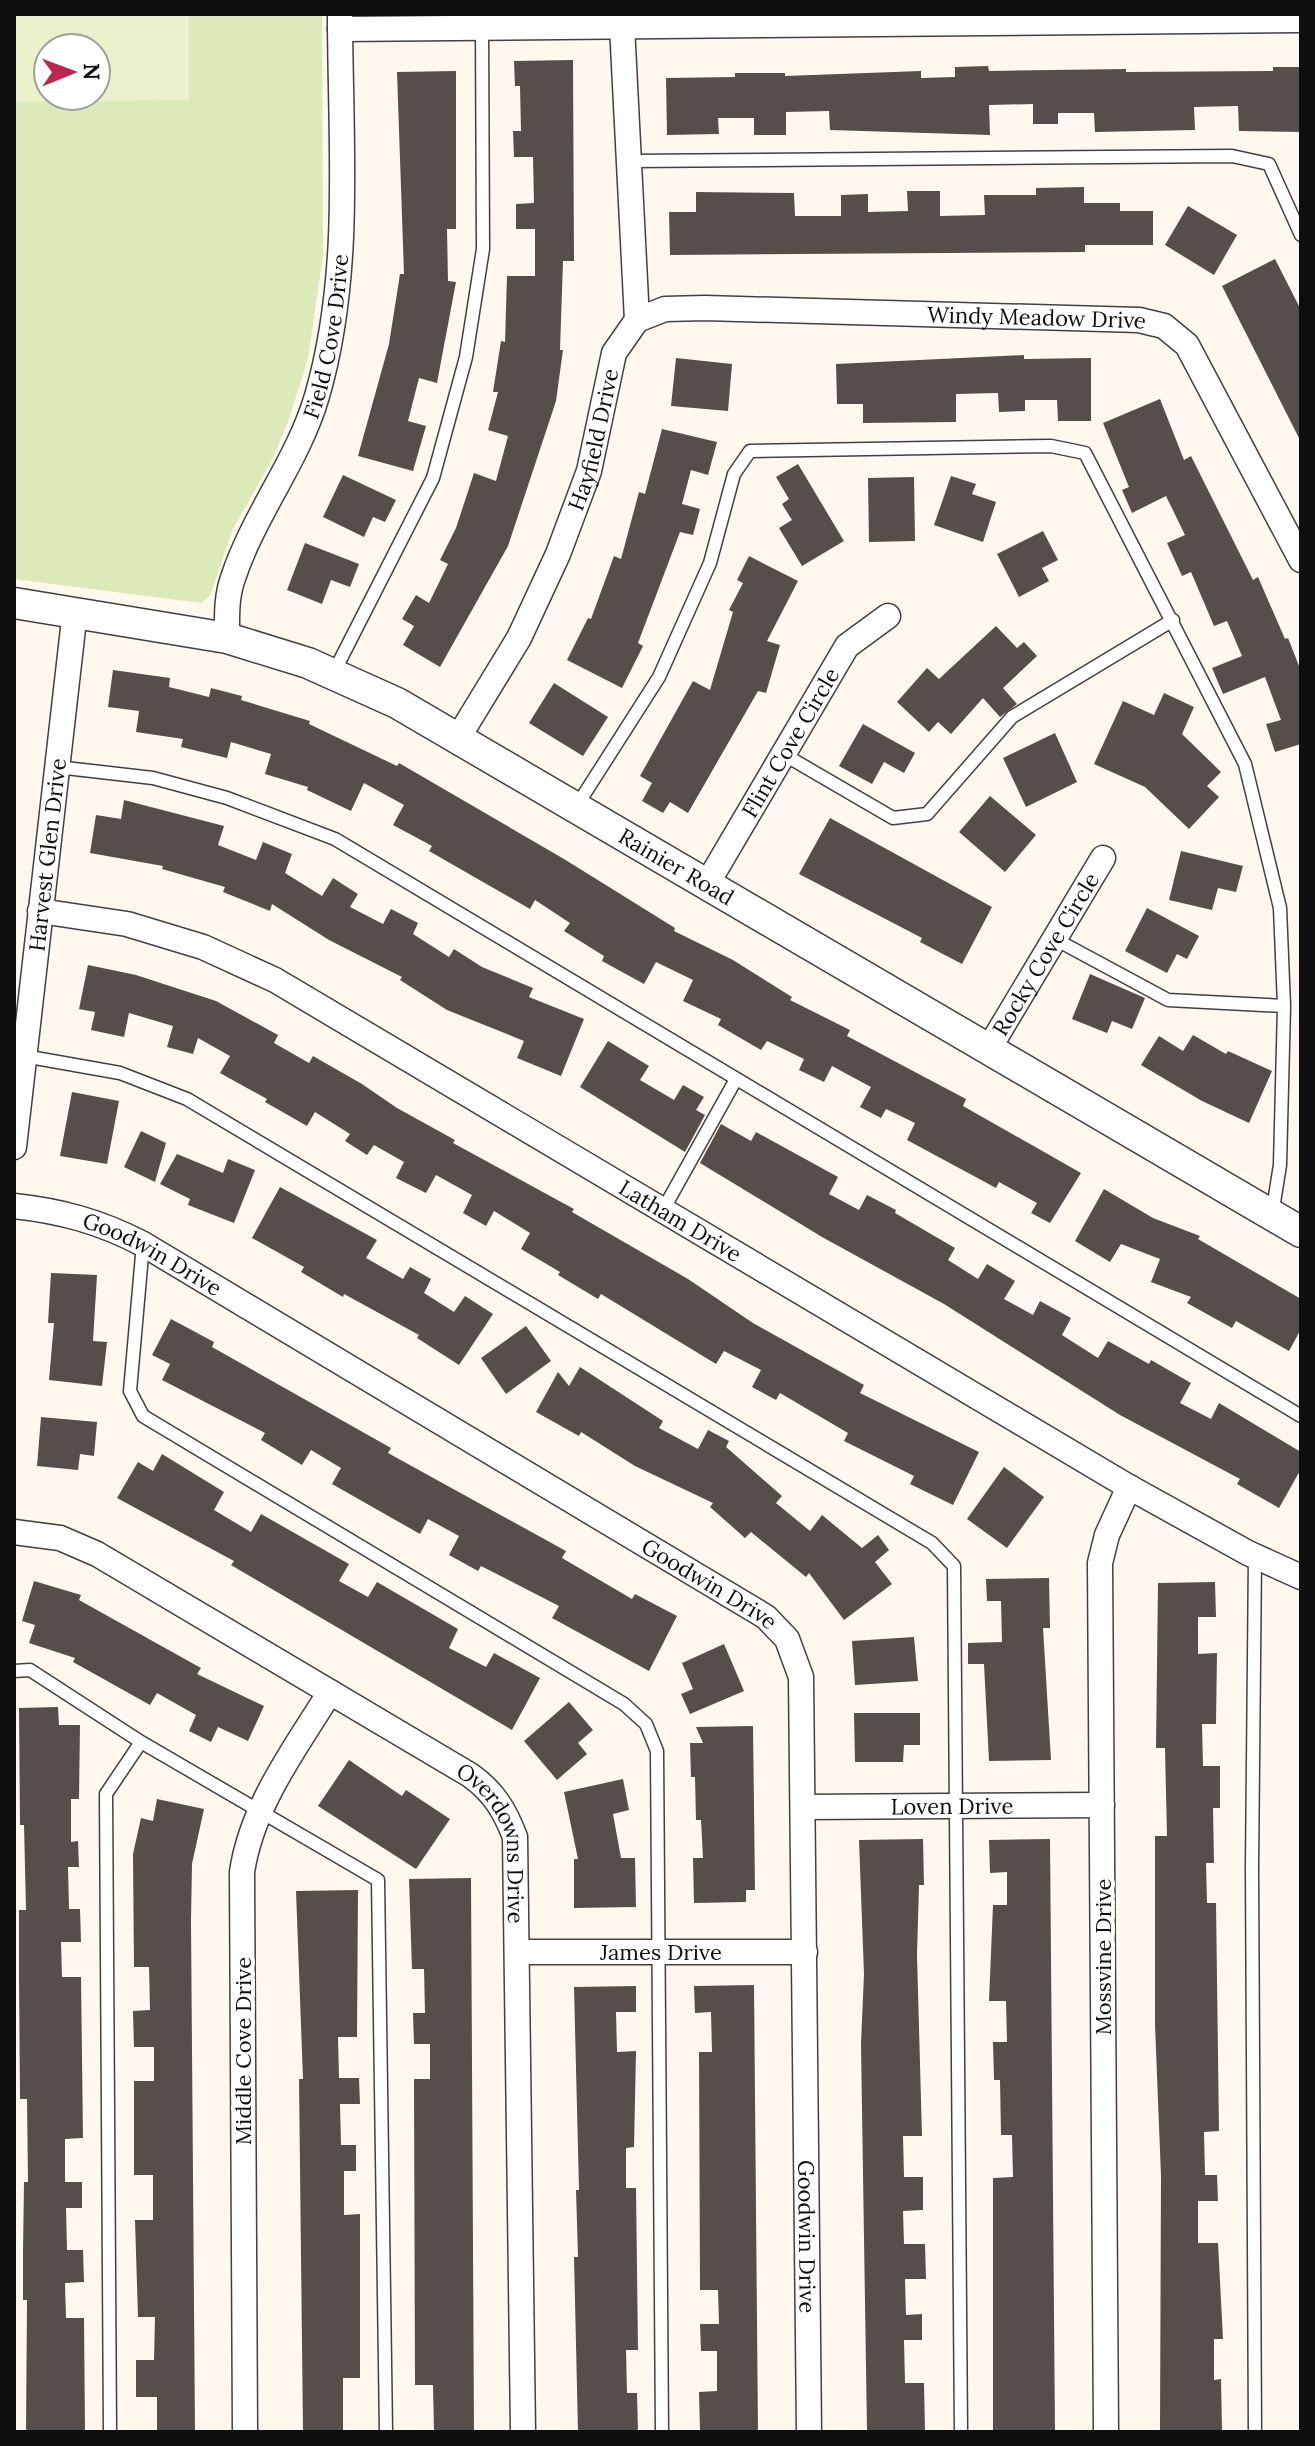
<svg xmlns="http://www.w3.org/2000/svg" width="1315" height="2446" font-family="Lora,serif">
  <rect width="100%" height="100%" fill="#fff8ef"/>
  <path fill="#dce9b9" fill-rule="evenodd" d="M14 14H322L323 255 308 359 288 422 272 460 233 529 210 596 201 603 14 579ZM48 48H96V96H48Z"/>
  <path fill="#ecf0cb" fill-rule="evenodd" d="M14 14H189V100L14 102ZM48 48H96V96H48Z"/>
  <path fill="#574d4a" d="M573 60 574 261H563L560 350H563L556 401 508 546 440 667 403 645 414 626 402 619 416 595 429 603 448 564 440 560 456 528 474 473 496 481 508 436 488 430 498 392H493L501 341 505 342 507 276H535V229H516V204L534 203 533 157H514L513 131H521L520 86H515L514 61Z
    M988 66 989 71 1126 69V72L1273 71V67H1301V132L1239 131 1238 106 1194 107 1195 130 1095 132 1094 113H1058V124H1033V104L989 105 990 135 830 130 829 111 786 112V135H754V118H718L719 134 667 135 666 78 735 77V73H785V76L921 71V78L955 77V67Z
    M456 71V229H447L448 281 456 282 437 383 419 378 408 421 426 426 413 471 358 456 389 344 400 274H404L397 72Z
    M1084 187V203H1120V211H1153V245H1085V252L670 255 669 212H696V192L794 193 795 216H841V195L868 194V212L908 211 907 191H940V216L985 215 984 195H1036V188Z
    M1188 206 1237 235 1214 275 1165 245Z
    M1275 259 1301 310V442L1222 286Z
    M1024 355V359L1091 358V421H1058L1057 400H1025V411L999 412 998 393 956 394V422L863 423V404H837L836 364Z
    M676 358 732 364 728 411 671 406Z
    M1160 399 1184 460 1191 456 1253 580 1258 577 1285 639 1288 638 1301 671V744L1275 752 1266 724 1281 720 1265 677 1223 694 1212 668 1242 656 1227 621 1214 626 1191 572 1182 576 1167 543 1185 535 1166 496 1132 513 1122 490 1129 487 1103 423Z
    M662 429 717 442 708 475 691 470 682 504 700 509 693 535 680 532 638 643 643 646 622 688 567 660 588 618 591 619 614 556 621 559 639 492 645 494Z
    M798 464 844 541 802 566 779 528 792 520 782 504 789 499 776 477Z
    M343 475 396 500 385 522 373 517 364 537 323 517Z
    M951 476 976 484 972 494 996 502 983 542 934 525Z
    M914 477 915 541 869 542 868 478Z
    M1043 531 1058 560 1042 568 1049 581 1019 597 997 554Z
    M305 543 359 564 350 587 331 580 322 604 287 590Z
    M749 556 798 581 767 641 780 645 766 693 758 691 688 813 670 802 663 813 642 801 652 783 640 776 693 681 710 690 733 612 729 610 743 583 737 580Z
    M996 626 1017 648 1024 642 1037 656 1003 688 1017 704 1000 717 983 698 951 734 938 722 929 732 897 702 927 668 939 679Z
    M113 670 170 678 169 687 209 697 211 688 242 696 241 700 310 721 309 724 397 766 399 763 564 859 675 928 674 931 733 960 792 997 790 1000 850 1030 847 1036 966 1099 963 1106 1081 1173 1050 1223 1031 1213 1037 1203 999 1182 996 1188 907 1140 915 1123 886 1109 881 1118 860 1107 871 1087 832 1066 824 1082 799 1070 804 1059 767 1041 761 1050 718 1025 721 1019 683 1001 693 980 656 962 644 984 602 961 604 956 564 931 570 923 535 900 530 909 429 851 432 846 393 825 404 805 364 783 351 811 307 790 308 787 265 774 271 754 231 742 227 758 181 747 183 739 136 732 139 711 108 707Z
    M554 683 608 717 583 756 529 723Z
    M1164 693 1194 707 1182 734 1221 772 1207 786 1219 797 1189 829 1145 787 1094 764 1123 701 1154 715Z
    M863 724 915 753 904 773 884 762 872 784 839 766Z
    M1055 733 1077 782 1026 807 1003 758Z
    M990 796 1036 835 1005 872 959 832Z
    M124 800 224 826 218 845 256 860 263 842 292 854 285 873 322 896 333 878 358 894 350 907 383 924 391 909 418 923 413 934 449 957 454 949 482 967 533 988 529 997 584 1019 561 1076 517 1058 524 1041 447 1010 400 980 402 977 329 940 272 904 270 911 223 892 225 887 162 869 163 866 90 853 96 815 121 819Z
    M830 818 992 907 962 964 920 942 922 938 799 874Z
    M1181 851 1243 866 1236 892 1218 888 1212 910 1169 900Z
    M1147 908 1199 936 1187 959 1177 954 1167 973 1125 951Z
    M88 965 136 975 216 1001 278 1035 274 1043 309 1063 313 1056 362 1084 397 1108 455 1140 453 1143 574 1209 572 1212 688 1279 753 1323 864 1385 860 1393 979 1452 953 1505 910 1484 914 1476 844 1441 848 1433 780 1393 776 1400 752 1387 761 1370 724 1351 716 1364 601 1294 598 1299 558 1275 560 1272 521 1249 530 1233 494 1211 486 1226 463 1213 472 1195 436 1175 426 1193 396 1178 404 1162 374 1145 367 1155 345 1141 350 1134 315 1112 307 1126 265 1102 267 1099 220 1073 230 1056 198 1038 193 1054 167 1047 173 1026 129 1013 124 1037 91 1030 95 1012 79 1009Z
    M1090 974 1145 998 1132 1029 1112 1021 1107 1033 1072 1019Z
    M1193 1035 1226 1054 1228 1051 1272 1071 1249 1123 1202 1101 1141 1065 1159 1036 1183 1051Z
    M608 1041 649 1066 640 1080 674 1100 683 1085 704 1097 696 1110 705 1115 685 1152 580 1087Z
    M72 1092 119 1101 107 1164 60 1156Z
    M721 1124 751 1141 756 1132 838 1177 829 1194 859 1210 867 1195 896 1210 895 1213 955 1248 948 1260 978 1279 987 1264 1015 1281 1004 1299 1033 1315 1040 1301 1071 1318 1062 1335 1098 1358 1108 1341 1149 1364 1151 1360 1191 1383 1180 1403 1211 1419 1219 1403 1301 1452V1469L1279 1508 1237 1484 1240 1479 1120 1415 944 1304 822 1237 700 1163Z
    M141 1131 166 1143 155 1182 124 1167Z
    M177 1154 223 1173 228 1159 255 1170 234 1223 188 1205 190 1199 160 1184Z
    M280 1187 377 1240 366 1258 403 1279 410 1267 431 1279 424 1293 454 1312 465 1296 493 1314 459 1365 417 1338 419 1335 344 1294 343 1297 301 1272 304 1267 252 1238Z
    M1104 1189 1153 1218 1200 1236 1198 1239 1301 1299V1329L1289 1351 1236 1321 1232 1328 1187 1303 1191 1297 1151 1282 1160 1259 1121 1244 1110 1262 1075 1241Z
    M51 1273 97 1275 93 1341 107 1342 102 1386 49 1380 54 1323H48Z
    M171 1319 214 1342 212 1347 391 1448 388 1453 566 1551 562 1558 632 1599 635 1594 677 1616 649 1671 552 1618 559 1606 481 1566 478 1571 449 1555 459 1536 428 1519 420 1534 332 1484 341 1468 311 1450 302 1465 261 1440 265 1433 162 1380 170 1364 152 1355Z
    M526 1326 551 1361 506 1394 481 1358Z
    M580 1367 663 1421 659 1428 698 1449 708 1430 729 1441 726 1447 782 1496 776 1503 810 1531 822 1515 862 1548 878 1535 889 1550 875 1562 892 1584 844 1620 809 1573 806 1577 751 1532 745 1538 710 1507 713 1503 635 1466 581 1432 579 1436 536 1412 558 1372 569 1386Z
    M41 1417 97 1422 94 1456 80 1454 78 1470 37 1466Z
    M162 1454 224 1492 214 1510 251 1532 261 1514 349 1564 339 1581 368 1597 377 1582 458 1629 449 1648 486 1667 494 1653 540 1678 512 1730 231 1565 234 1561 117 1498 138 1462 153 1471Z
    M1004 1467 1044 1497 1007 1548 967 1519Z
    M1049 1578 1050 1628H1043L1051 1760 989 1761 984 1664H968V1643L1002 1642 1001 1601H987L986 1579Z
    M34 1581 81 1595 79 1600 201 1668 197 1674 264 1706 248 1741 218 1727 211 1742 189 1731 196 1715 157 1693 150 1705 73 1662 75 1658 29 1643 35 1625 22 1621Z
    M1215 1582 1216 1617H1198V1654L1217 1653 1216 1724H1202L1203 1766H1220V1808H1213L1214 1863H1206L1207 1903H1216L1219 2131 1204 2132 1205 2175H1217L1218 2201H1198V2243H1218L1223 2339H1214V2380L1221 2379 1222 2430 1160 2431 1161 2176 1155 2025V1836H1167L1165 1748H1156L1158 1583Z
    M914 1637 918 1681 855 1685 852 1641Z
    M724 1644 744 1691 690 1714 681 1694 693 1689 682 1663Z
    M569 1702 593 1730 578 1743 587 1754 557 1780 524 1741Z
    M58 1707 59 1725H80L79 1799H71V1842L78 1841 79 1867H68L69 1909H80L81 1942H61L62 1977H81L83 2138 65 2139V2182H82V2208H66L67 2250H83L84 2282 65 2283 66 2318H84L85 2432H26L27 2300H23V2251L24 2182H28L27 2099H20L19 1978V1910H26L24 1825H20L19 1708Z
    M854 1713H920V1745H904L903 1762H855Z
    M753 1726 755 1890H746V1902L694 1903 693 1858H703L701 1820H696L695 1777H691L690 1743H703L696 1727Z
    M349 1760 402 1796 406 1790 450 1819 416 1869 318 1806Z
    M623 1779 629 1810 613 1814 621 1858H635L636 1907 574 1908V1859H578L564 1792Z
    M157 1799 204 1809 192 1864 191 1921 195 2432H157V2397H136V2360H154L155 2317H138L135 2220H153V2175H134V2081H154V2047H134L133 2011 150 2010 149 1967H134L133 1854 141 1818 153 1821Z
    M923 1839 924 1885H919L917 1955 922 2136H903L904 2177H923V2210L903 2211 904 2244H925L926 2279H905L906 2315 922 2314V2340H904L905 2383H924L925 2431 867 2432 861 2044 864 1974 859 1840Z
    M1050 1839 1055 2432H993V2178L1013 2177 1012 2135H1001L1000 2080H994L993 2042H1007L1006 2001H989L993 1905H1007V1872L990 1873 989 1840Z
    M471 1878 474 2432H434L433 2385H415L414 2079H430V2044H414L413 2013H425L424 1969H412L409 1879Z
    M358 1890 357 2037H338L339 2078H359L360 2104H340L341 2145H356V2171H344V2215L360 2214V2378H343V2432H303L299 2079H303L296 1891Z
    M754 1985 758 2432H700L699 2392 717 2391V2351H701L700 2324H719L718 2290H700L699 2052H712L711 2012 695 2013 694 1986Z
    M636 1986V2012H616L617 2052 636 2051 634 2147 626 2148V2188H636L638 2350H626L627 2393H637L638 2432H578L574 2257H578L576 2190H579L574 1987Z"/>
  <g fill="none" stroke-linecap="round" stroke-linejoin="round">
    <defs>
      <path id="service" d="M629 161 1232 156 1269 164 1301 235
        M333 674 433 478 466 357 483 249 482 27
        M783 754 893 818 927 814 1012 717 1173 620
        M57 767 153 778 227 798 335 839 1301 1416
        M576 807 659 677 710 563 734 474 750 451 1051 446 1085 453 1245 764 1280 908 1284 1006 1280 1165 1272 1215
        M1053 938 1168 1000 1284 1006
        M24 1056 120 1073 187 1099 932 1543 954 1566 961 2432
        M663 1210 735 1081
        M143 1244 130 1391 143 1416 624 1704 646 1724 657 1751 662 2432
        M1255 1556 1252 1867 1255 2432
        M14 1671 30 1670 141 1742 378 1880 386 2432
        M110 2432 106 1794 141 1742"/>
      <g id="minor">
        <path d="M340 29 1301 20"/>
        <path id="s1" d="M637 320 665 309 705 308 1139 320 1164 326 1187 345 1301 560"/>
        <path id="s2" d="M227 638C227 618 226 597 233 578 254 514 298 461 317 396 353 272 340 141 340 14"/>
        <path id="s3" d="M458 738 519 638 558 554 589 471 614 353 637 320 622 26"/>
        <path id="s4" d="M707 884 847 646 888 616"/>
        <path id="s5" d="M40 911 127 924 203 947 275 980 1129 1487 1248 1553 1301 1577"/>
        <path id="s6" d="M988 1050 1103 858"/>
        <path id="s7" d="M14 1147 75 611"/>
        <path id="s8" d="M14 1206C61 1211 101 1222 143 1244L766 1617 787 1639 801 1677 809 2432"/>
        <path id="s9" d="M14 1532 60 1538 97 1554 470 1775C494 1792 505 1811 515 1837L523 2432"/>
        <path id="s10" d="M804 1807 1102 1805"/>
        <path id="s11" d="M519 1952H805"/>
        <path d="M245 2432 242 1872C252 1805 295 1749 330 1692"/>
        <path d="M1106 2432 1100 1563 1107 1535 1129 1487"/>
      </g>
      <g id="tertiary">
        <path id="s12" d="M14 603 227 638 308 663 397 703 1301 1232"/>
      </g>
    </defs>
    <use href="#service" stroke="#414141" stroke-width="15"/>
    <use href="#minor" stroke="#414141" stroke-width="27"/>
    <use href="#tertiary" stroke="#414141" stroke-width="33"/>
    <use href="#service" stroke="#fff" stroke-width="12"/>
    <use href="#minor" stroke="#fff" stroke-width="24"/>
    <use href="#tertiary" stroke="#fff" stroke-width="30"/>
  </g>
  <g text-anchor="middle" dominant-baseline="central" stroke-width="8" stroke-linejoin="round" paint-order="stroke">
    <g font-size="22" fill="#0e0e0e" stroke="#fff">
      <text stroke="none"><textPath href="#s1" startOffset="402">Windy Meadow Drive</textPath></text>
      <text stroke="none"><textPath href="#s2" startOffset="322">Field Cove Drive</textPath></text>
      <text stroke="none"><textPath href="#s3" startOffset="330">Hayfield Drive</textPath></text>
      <text stroke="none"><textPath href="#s4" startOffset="164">Flint Cove Circle</textPath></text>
      <text stroke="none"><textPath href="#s7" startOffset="294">Harvest Glen Drive</textPath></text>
      <text stroke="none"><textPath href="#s12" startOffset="722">Rainier Road</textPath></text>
      <text stroke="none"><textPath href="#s6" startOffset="112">Rocky Cove Circle</textPath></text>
      <text stroke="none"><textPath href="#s5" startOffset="718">Latham Drive</textPath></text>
      <text stroke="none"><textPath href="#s8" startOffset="148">Goodwin Drive</textPath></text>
      <text stroke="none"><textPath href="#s8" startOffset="796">Goodwin Drive</textPath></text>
      <text stroke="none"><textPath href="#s10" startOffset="148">Loven Drive</textPath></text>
      <text stroke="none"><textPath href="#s9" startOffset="596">Overdowns Drive</textPath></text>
      <text stroke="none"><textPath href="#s11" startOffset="142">James Drive</textPath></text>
      <text transform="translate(1103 1957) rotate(-90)">Mossvine Drive</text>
      <text transform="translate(243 2051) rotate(-90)">Middle Cove Drive</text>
      <text stroke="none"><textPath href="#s8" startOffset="1492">Goodwin Drive</textPath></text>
    </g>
  </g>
  <rect width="1315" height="2446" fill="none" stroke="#0e0e0e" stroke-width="32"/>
  <g transform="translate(72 72) rotate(89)"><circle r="38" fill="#ffffff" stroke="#9f9f9f" stroke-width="2"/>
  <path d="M0-6L14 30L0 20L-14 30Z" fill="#be264e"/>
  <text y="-12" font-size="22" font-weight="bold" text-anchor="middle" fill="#0e0e0e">N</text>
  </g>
</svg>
